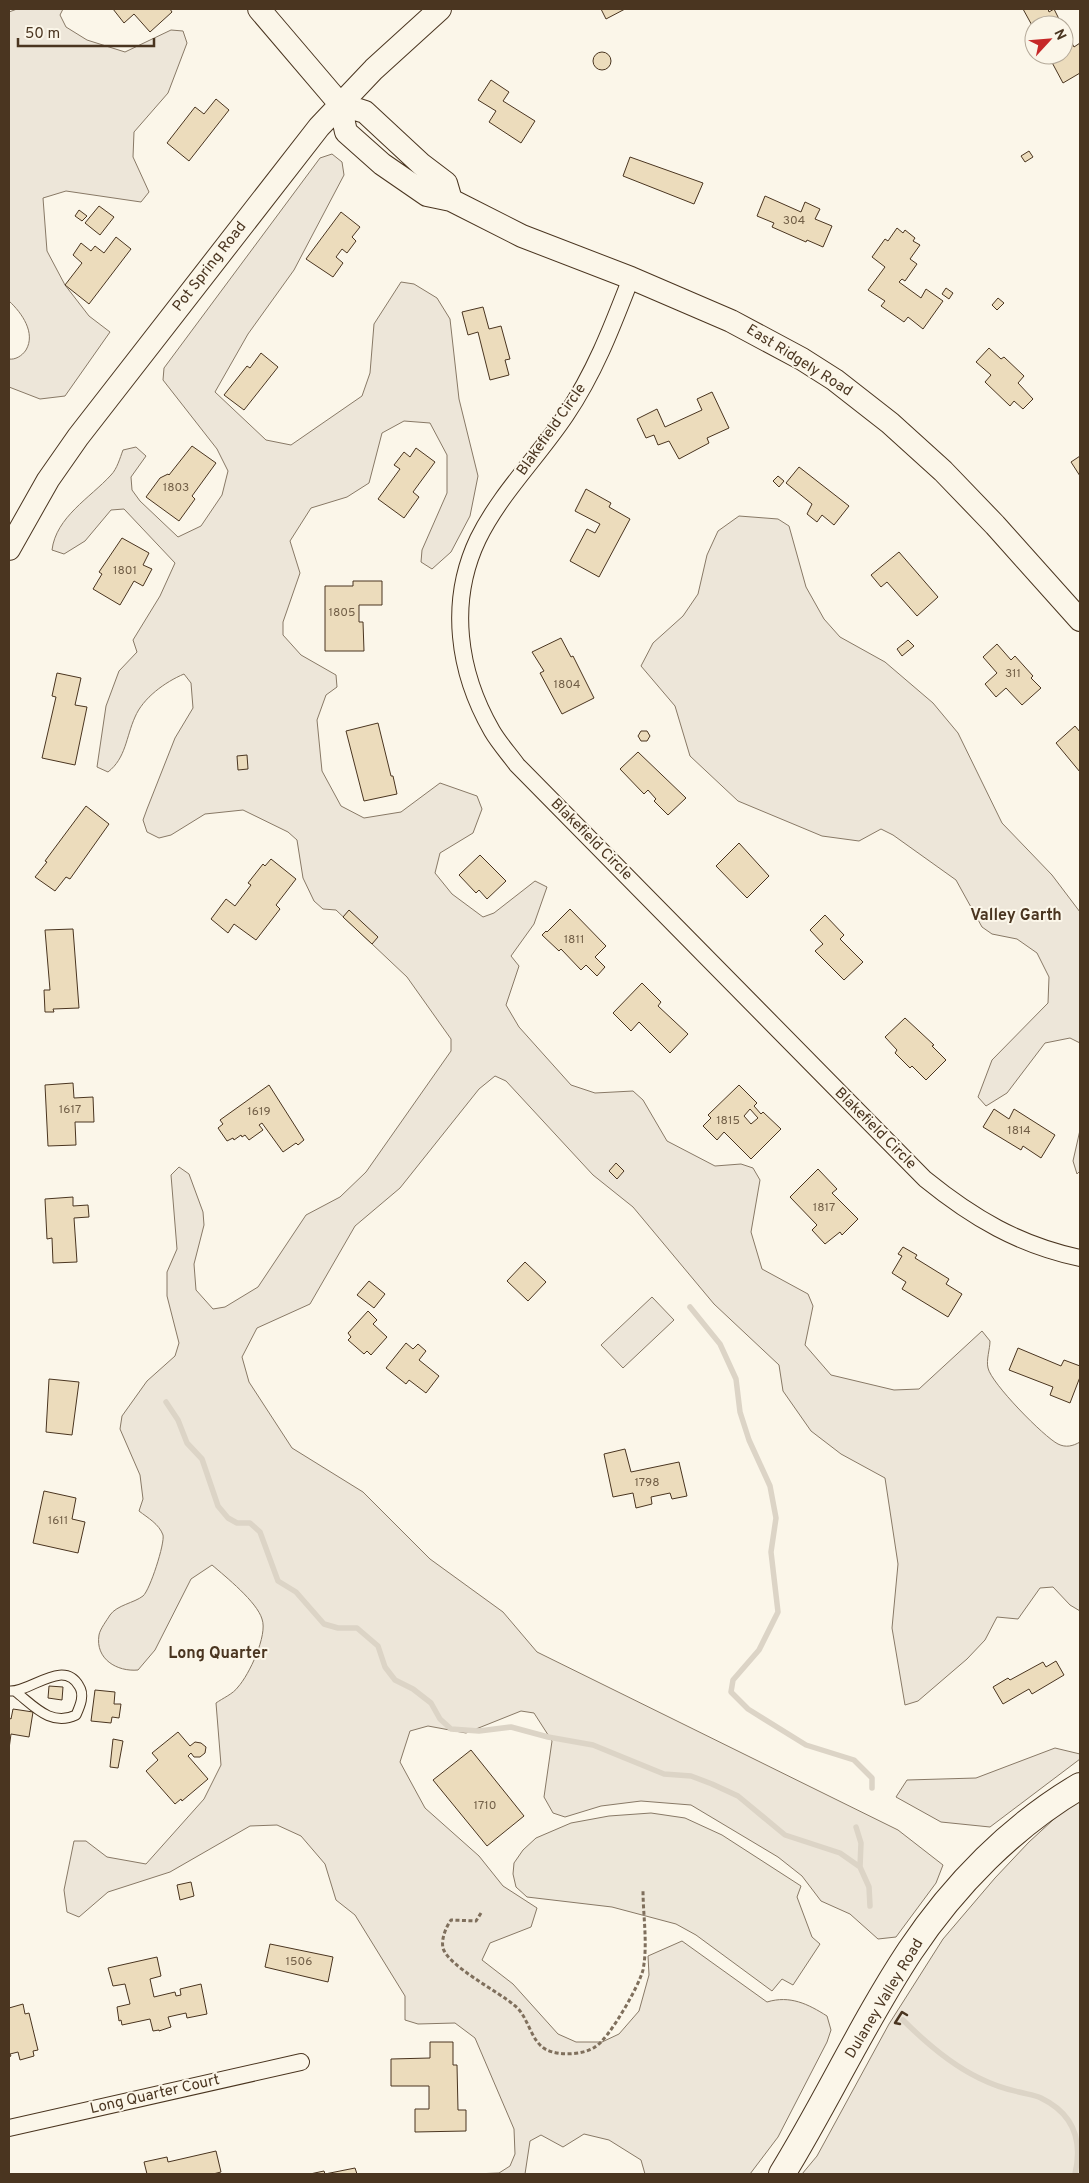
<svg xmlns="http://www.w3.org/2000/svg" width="1089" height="2183" font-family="Overpass,sans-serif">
  <rect width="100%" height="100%" fill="#fbf6e9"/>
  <path fill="#ede6d9" stroke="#887966" d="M17 9H63L60 15 66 27 87 40 125 52 171 30 183 31 187 43 168 93 134 132 133 157 149 192 141 202 66 191 43 198 47 251 65 285 89 316 110 332 65 396 40 399 9 387V359C15 360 22 356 26 350 36 333 22 313 9 301V12Z
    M332 154 342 162 344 175 294 270 248 334 215 392 266 440 291 445 362 396 370 373 374 324 401 282 414 284 437 298 450 319 459 399 478 476 470 516 451 552 432 569 421 562 422 550 447 493V455L430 423 404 421 382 433 369 483 347 497 311 508 290 541 300 573 283 622V635L301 655 336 675 337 687 326 695 317 720 322 771 341 806 364 818 401 812 440 783 477 796 482 809 473 833 440 853 435 873 452 894 483 917 494 913 535 881 547 887 534 924 511 956 519 966 506 1005 519 1027 571 1085 595 1093 633 1091 643 1100 667 1141 715 1166 741 1164 753 1168 760 1180 751 1232 762 1269 808 1294 813 1306 805 1345 831 1375 894 1390 919 1389 982 1331 990 1341C990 1349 986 1360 988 1368 991 1383 1044 1437 1058 1444 1066 1448 1073 1446 1080 1442V1611L1070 1605 1053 1587 1040 1588 1018 1619 997 1617 985 1640 967 1659 918 1701 905 1705 892 1628 898 1564 885 1478 841 1454 811 1431 783 1391 779 1365 714 1304 633 1207 593 1175 506 1081 495 1076 479 1089 400 1188 355 1226 310 1304 257 1328 242 1357 249 1382 292 1448 363 1492 430 1559 503 1612 537 1652 898 1830 943 1865 936 1883 896 1937 878 1939 850 1914 821 1901 802 1876 778 1857 691 1805 641 1801 601 1806 565 1817 553 1813 544 1797 552 1741 534 1713 521 1711 466 1733 428 1726 410 1731 400 1762 425 1808 479 1856 503 1886 537 1908 531 1927 490 1943 482 1960 513 1984 558 2034 576 2042H602L619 2034 639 2011 649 1975 648 1956 682 1941 767 2002C790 1995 808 2004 827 2016L831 2030 827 2042 778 2137 750 2174H645L641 2160 609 2140 584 2134 563 2147 541 2135 530 2141 525 2174H473L499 2173 510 2166 515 2154 514 2129 475 2038 455 2023 418 2024 405 2020V1996L355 1915 336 1900 325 1864 301 1836 277 1825 250 1826 170 1872 108 1892 79 1917 67 1912 64 1890 74 1841H86L107 1857 146 1864 204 1799 221 1765 216 1703C223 1698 233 1694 238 1687 249 1675 268 1635 262 1619 257 1602 226 1577 212 1565L191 1579 155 1650 138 1670C117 1672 95 1659 99 1635 100 1629 107 1620 110 1615 117 1605 134 1603 143 1596 150 1590 165 1543 163 1535 159 1524 148 1518 139 1511L143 1499 140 1475 120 1429 122 1416 147 1381 175 1356 179 1343 167 1296V1272L177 1249 171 1175 179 1167 189 1174 203 1212 204 1225 194 1264 196 1290 213 1309 225 1307 258 1287 306 1215 340 1197 366 1172 451 1051V1039L407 977 336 910 323 909 314 901 303 878 297 840 288 832 243 810 205 814 171 835 159 838 147 832 143 820 147 809 175 738 193 708 191 683 184 674C165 682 143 698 135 717 126 737 126 758 108 772L97 767 106 706 119 671 137 652 133 640 160 596 175 563 124 509 111 510 85 541 64 554 52 550C56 517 90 498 111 475 117 469 120 458 123 450L136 447 146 456 131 477 132 490 140 501 178 537 201 526 222 495 228 471 217 449 163 380 164 368 320 158Z
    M739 516 778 519 789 526 806 587 824 619 840 637 885 662 933 703 958 733 1002 823 1052 875 1080 912V1043L1070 1038 1045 1043 1007 1093 986 1106 978 1097 992 1060 1048 1003 1049 977 1037 953 1017 939 992 934 982 927 956 880 893 835 881 829 859 841 822 836 738 801 690 756 675 706 641 666 653 643 683 616 698 594 707 555 718 531Z
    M1080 1130V1171L1077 1174 1073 1161Z
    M652 1297 674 1320 623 1368 601 1345Z
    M1055 1748 1080 1754V1759L990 1827 941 1822 896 1797 907 1780 976 1778Z
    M1080 1800V2174H802L817 2156 889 2024 943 1939 995 1878 1029 1842 1065 1809Z"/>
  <path fill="#ede7d9" stroke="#887966" d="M651 1813 685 1818 722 1835 801 1886 797 1897 812 1937 820 1944 793 1985 782 1979 772 1991 696 1935 676 1924 612 1907 527 1897 516 1887 513 1874 514 1863 523 1850 536 1838 571 1823 609 1816Z"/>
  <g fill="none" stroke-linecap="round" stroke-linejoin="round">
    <path stroke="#dcd4c6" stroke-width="5.5" d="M690 1307 720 1344 736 1379 740 1412 749 1440 770 1486 776 1518 771 1552 778 1612 759 1650 733 1680 731 1692 748 1709 806 1745 854 1760 872 1778V1788
      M166 1402 178 1420 187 1443 202 1459 218 1506 228 1518 237 1523H250L260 1532 278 1581 296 1592 324 1624 338 1628H357L378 1646 385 1667 395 1680 413 1689 431 1703 440 1719 451 1729 479 1731 511 1727 548 1737 593 1745 664 1774 691 1776 712 1784 738 1796 785 1835 840 1853 860 1867 869 1887 870 1906
      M856 1827 861 1843 860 1867
      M903 2020C925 2042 950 2064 979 2078 991 2084 1005 2089 1019 2092 1026 2094 1035 2095 1041 2098 1074 2114 1083 2140 1075 2174"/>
  </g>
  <path fill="#ecdcbc" stroke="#4a3520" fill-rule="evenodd" d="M113 9H170L172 12 150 32 134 14 124 23Z
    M601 9H625L606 19Z
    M1023 9H1048L1049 12 1054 9 1062 25H1034V29Z
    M1064 28 1074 47 1080 43V73L1063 83 1048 55H1064Z
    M593 61a9 9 0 1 1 18 0a9 9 0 1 1-18 0Z
    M491 80 509 92 503 101 535 121 521 143 489 122 496 111 478 100Z
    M216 99 229 110 189 161 167 143 195 107 204 114Z
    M1029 151 1033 157 1025 162 1021 156Z
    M630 157 703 183 694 204 623 176Z
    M765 196 801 212 805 202 820 209 815 219 832 226 823 247 807 240 806 242 772 227 774 223 757 216Z
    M99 206 114 217 100 235 85 223Z
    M79 210 87 216 82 221 75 216Z
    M341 212 360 227 352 237 356 241 347 253 342 249 336 257 343 263 333 277 306 259Z
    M897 228 903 233 905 230 915 238 913 241 920 245 910 259 917 264 905 281 902 279 899 282 921 298 926 289 943 301 923 329 908 317 904 322 881 306 885 301 868 290 885 267 872 257 885 239 888 241Z
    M116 237 131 249 89 304 65 285 82 263 73 255 81 243 91 251 95 246 104 253Z
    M946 288 953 293 949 299 942 294Z
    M998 298 1004 303 997 310 992 305Z
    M483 307 489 329 501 326 510 359 505 360 509 375 490 380 478 332 468 335 462 312Z
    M989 348 1001 359 1004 357 1024 376 1018 383 1033 399 1023 409 1014 401 1010 406 985 382 991 375 976 362Z
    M261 353 278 367 244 410 224 395 247 366 250 368Z
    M712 392 729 428 707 438 709 443 679 459 669 441 658 445 654 435 646 438 637 419 657 409 665 427 702 410 697 399Z
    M192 446 216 463 192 496 195 499 179 521 146 497 160 478 168 474 169 475Z
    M416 448 435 462 413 492 419 497 404 518 378 499 400 469 394 465 404 452 410 457Z
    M1080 456V476L1071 462Z
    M799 467 849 506 834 525 822 515 817 522 807 514 812 504 786 483Z
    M778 476 784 481 779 487 773 481Z
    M586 489 611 503 609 507 630 519 599 577 570 561 587 529 595 533 600 524 575 511Z
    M122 538 149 553 143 565 152 569 143 586 134 581 120 605 93 589 102 574 99 572Z
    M899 552 938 597 917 616 887 582 881 587 871 575Z
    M353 581H382V605H359V622H363L364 651H325V586H353Z
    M561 638 571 657 573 656 594 698 562 714 540 673 544 671 532 652Z
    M908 640 914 646 902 656 897 649Z
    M997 644 1011 660 1015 656 1033 676 1031 678 1041 688 1022 705 1006 688 996 697 985 684 997 673 983 657Z
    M57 673 81 678 75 705 87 707 75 765 42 758 56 697 52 696Z
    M378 723 391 776H393L397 794 364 801 346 731Z
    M1075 726 1080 732V772L1056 743Z
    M641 731H647L650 736 647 741H641L638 736Z
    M638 752 686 798 668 815 654 801 656 799 648 790 644 794 620 769Z
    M247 755 248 769 238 770 237 756Z
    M86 806 109 824 70 879 66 877 55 891 35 877 47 862 45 861Z
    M739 843 769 876 747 898 716 866Z
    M480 855 506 881 487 899 479 890 476 893 459 875Z
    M271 859 296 879 276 905 280 909 256 940 234 924 228 933 211 919 226 899 235 906 251 885 248 883 263 864 265 866Z
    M570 909 606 946 595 957 605 967 597 976 586 965 581 970 561 949 559 951 542 935 546 931 547 932Z
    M349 910 378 937 372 944 343 917Z
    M825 915 844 935 840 939 863 962 844 980 815 951 823 944 810 930Z
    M73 929 79 1008 53 1009 54 1012H45L44 990H50L45 930Z
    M642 983 661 1002 658 1006 688 1034 670 1053 639 1022 631 1031 613 1013Z
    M905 1018 934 1045 932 1046 946 1060 926 1080 912 1066 910 1068 895 1053 897 1050 885 1037Z
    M73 1083 74 1098 93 1097 94 1122H75L76 1145 48 1146 45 1085Z
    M269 1085 304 1140 298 1145 296 1143 283 1152 262 1123 259 1125 263 1130 249 1140 245 1135 242 1137 241 1135 234 1140 233 1138 227 1141 218 1128 223 1124 220 1120Z
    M739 1085 757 1103 754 1106 761 1114 763 1112 781 1129 751 1159 724 1132 717 1140 703 1126 711 1118 708 1115ZM750 1109 758 1118 751 1124 744 1116Z
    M994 1109 1009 1119 1014 1109 1055 1135 1041 1158 1023 1146 1021 1150 983 1127Z
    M616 1163 624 1171 617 1179 609 1171Z
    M818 1169 837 1189 832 1193 858 1219 842 1235 840 1232 825 1244 812 1230 817 1225 790 1197Z
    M73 1197V1206L88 1205 89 1217 74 1218 77 1262 53 1263 52 1238 47 1239 45 1199Z
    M903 1247 917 1255 915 1258 949 1279 946 1284 962 1294 948 1317 902 1289 906 1282 892 1273 902 1256 898 1254Z
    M525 1262 546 1282 528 1301 507 1281Z
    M369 1281 385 1294 374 1308 357 1295Z
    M368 1311 377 1320 373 1324 387 1337 371 1355 367 1351 364 1354 348 1340 351 1337 348 1333Z
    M406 1343 413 1349 418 1344 426 1351 419 1360 439 1376 426 1393 409 1380 406 1384 386 1368Z
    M1018 1348 1061 1366 1064 1360 1080 1366V1377L1070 1403 1050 1395 1053 1387 1009 1370Z
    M49 1379 79 1382 72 1435 46 1432Z
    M625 1449 631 1472 679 1462 687 1496 672 1499 670 1493 651 1497 652 1504 636 1508 633 1493 613 1497 604 1454Z
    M44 1491 76 1498 72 1519 85 1522 78 1553 33 1543Z
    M1056 1661 1064 1675 1032 1694 1029 1689 1003 1704 993 1687 1008 1678 1010 1680 1043 1662 1046 1667Z
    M49 1686 63 1687 62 1700 48 1698Z
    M95 1690 115 1692 114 1704H121L119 1718 112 1717 111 1723 91 1721Z
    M13 1709 33 1712 29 1737 11 1734 9 1749V1718L11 1719Z
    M178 1732 190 1746 195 1742 201 1743 206 1747 205 1753 200 1757H194L191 1753 188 1756 208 1779 182 1801 181 1799 175 1804 146 1771 158 1760 152 1753Z
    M113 1739 123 1741 118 1768 110 1767Z
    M471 1750 524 1816 487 1846 433 1780Z
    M191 1882 194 1896 180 1900 177 1885Z
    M270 1944 333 1957 328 1982 265 1967Z
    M157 1957 161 1976 150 1979 154 1997 175 1992 176 1996 181 1995 180 1989 201 1984 207 2014 187 2018 186 2013 168 2017 171 2027 159 2031V2030L153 2031 150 2019 122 2025 121 2020 119 2021 117 2007 130 2004 125 1984 113 1986 108 1968Z
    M23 2004 25 2014 29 2013 38 2050 33 2051 34 2056 20 2060 18 2052 10 2054 11 2056 9 2057V2008Z
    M430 2042H453V2065H457L458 2110H466V2131L415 2132V2109H429V2086H391V2059L430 2058Z
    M216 2151 221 2172 213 2174H147L144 2162 167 2157 168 2162Z
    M355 2168 357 2174H310L324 2171 325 2174Z"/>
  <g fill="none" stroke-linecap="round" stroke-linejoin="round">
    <defs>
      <path id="lane" d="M9 1691C30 1693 63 1658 79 1686 85 1695 80 1706 76 1715 51 1727 34 1706 16 1692"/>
      <path id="street" d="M631 278C612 327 595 372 566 415 538 457 500 494 478 539 448 602 458 672 492 731 499 743 509 754 517 765L925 1179C973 1218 1019 1245 1080 1258
        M9 2128 301 2062"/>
      <path id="secondary" d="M259 9 340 104 346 132 382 164 427 195 451 200 522 236 631 278 731 321 802 359 835 380 890 423 943 471 995 525 1080 620
        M340 104 365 112 421 164 446 183 451 200
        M9 549 48 480 78 437 319 127 374 69 440 9"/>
      <path id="primary" d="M782 2174C827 2101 863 2022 910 1951 954 1885 1012 1826 1080 1786"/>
    </defs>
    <use href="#lane" stroke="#4a3520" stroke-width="11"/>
    <use href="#street" stroke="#4a3520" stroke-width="18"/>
    <use href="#secondary" stroke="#4a3520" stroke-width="24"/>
    <use href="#primary" stroke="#4a3520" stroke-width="28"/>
    <path stroke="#7f6f5c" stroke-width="3" stroke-dasharray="4 2.5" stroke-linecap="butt" d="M481 1913 476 1921 451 1920C446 1927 441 1939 443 1948 448 1966 499 1992 514 2005 529 2016 530 2042 547 2050 560 2056 583 2055 595 2047 609 2039 639 1986 643 1970 648 1944 643 1916 643 1890"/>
    <use href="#lane" stroke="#fbf6e9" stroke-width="9"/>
    <use href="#street" stroke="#fbf6e9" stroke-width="16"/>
    <use href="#secondary" stroke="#fbf6e9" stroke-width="22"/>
    <use href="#primary" stroke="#fbf6e9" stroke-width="26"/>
    <path stroke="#4a3520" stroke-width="2.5" d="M900 2024 895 2023 902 2012 907 2015"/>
  </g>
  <g text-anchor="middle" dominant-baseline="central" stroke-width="4" stroke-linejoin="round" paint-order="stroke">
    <g font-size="12" fill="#725f47">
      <text x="794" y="221">304</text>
      <text x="176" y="488">1803</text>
      <text x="125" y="571">1801</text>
      <text x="342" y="613">1805</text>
      <text x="1013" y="674">311</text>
      <text x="567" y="685">1804</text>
      <text x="574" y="940">1811</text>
      <text x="70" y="1110">1617</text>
      <text x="259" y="1112">1619</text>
      <text x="728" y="1121">1815</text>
      <text x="1019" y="1131">1814</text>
      <text x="824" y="1208">1817</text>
      <text x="647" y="1483">1798</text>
      <text x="58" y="1521">1611</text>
      <text x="485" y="1806">1710</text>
      <text x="299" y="1962">1506</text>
    </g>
    <g font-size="15" fill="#4a3520" stroke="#fbf6e9">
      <text transform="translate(210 267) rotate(-52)">Pot Spring Road</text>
      <text transform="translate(799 361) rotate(32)">East Ridgely Road</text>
      <text transform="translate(552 430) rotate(-55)">Blakefield Circle</text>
      <text transform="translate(591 840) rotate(45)">Blakefield Circle</text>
      <text transform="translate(875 1129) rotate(45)">Blakefield Circle</text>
      <text transform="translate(885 1999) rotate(-59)">Dulaney Valley Road</text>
      <text transform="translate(155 2095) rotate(-13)">Long Quarter Court</text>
    </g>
    <g font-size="16" font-weight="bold" fill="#4a3520" stroke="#fbf6e9">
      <text x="1016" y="916">Valley Garth</text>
      <text x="218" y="1654">Long Quarter</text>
    </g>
  </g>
  <rect width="1089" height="2183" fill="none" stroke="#4a3520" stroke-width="20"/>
  <g transform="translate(1049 40) rotate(64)"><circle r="24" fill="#fbf6e9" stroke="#b4a999"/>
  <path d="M0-4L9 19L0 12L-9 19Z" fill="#c62828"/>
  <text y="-8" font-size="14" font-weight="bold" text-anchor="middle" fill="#4a3520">N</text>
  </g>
  <path d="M18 38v8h136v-8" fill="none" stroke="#4a3520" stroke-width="2.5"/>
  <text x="25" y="38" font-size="15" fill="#4a3520" stroke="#fbf6e9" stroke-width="4" paint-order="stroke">50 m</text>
</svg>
